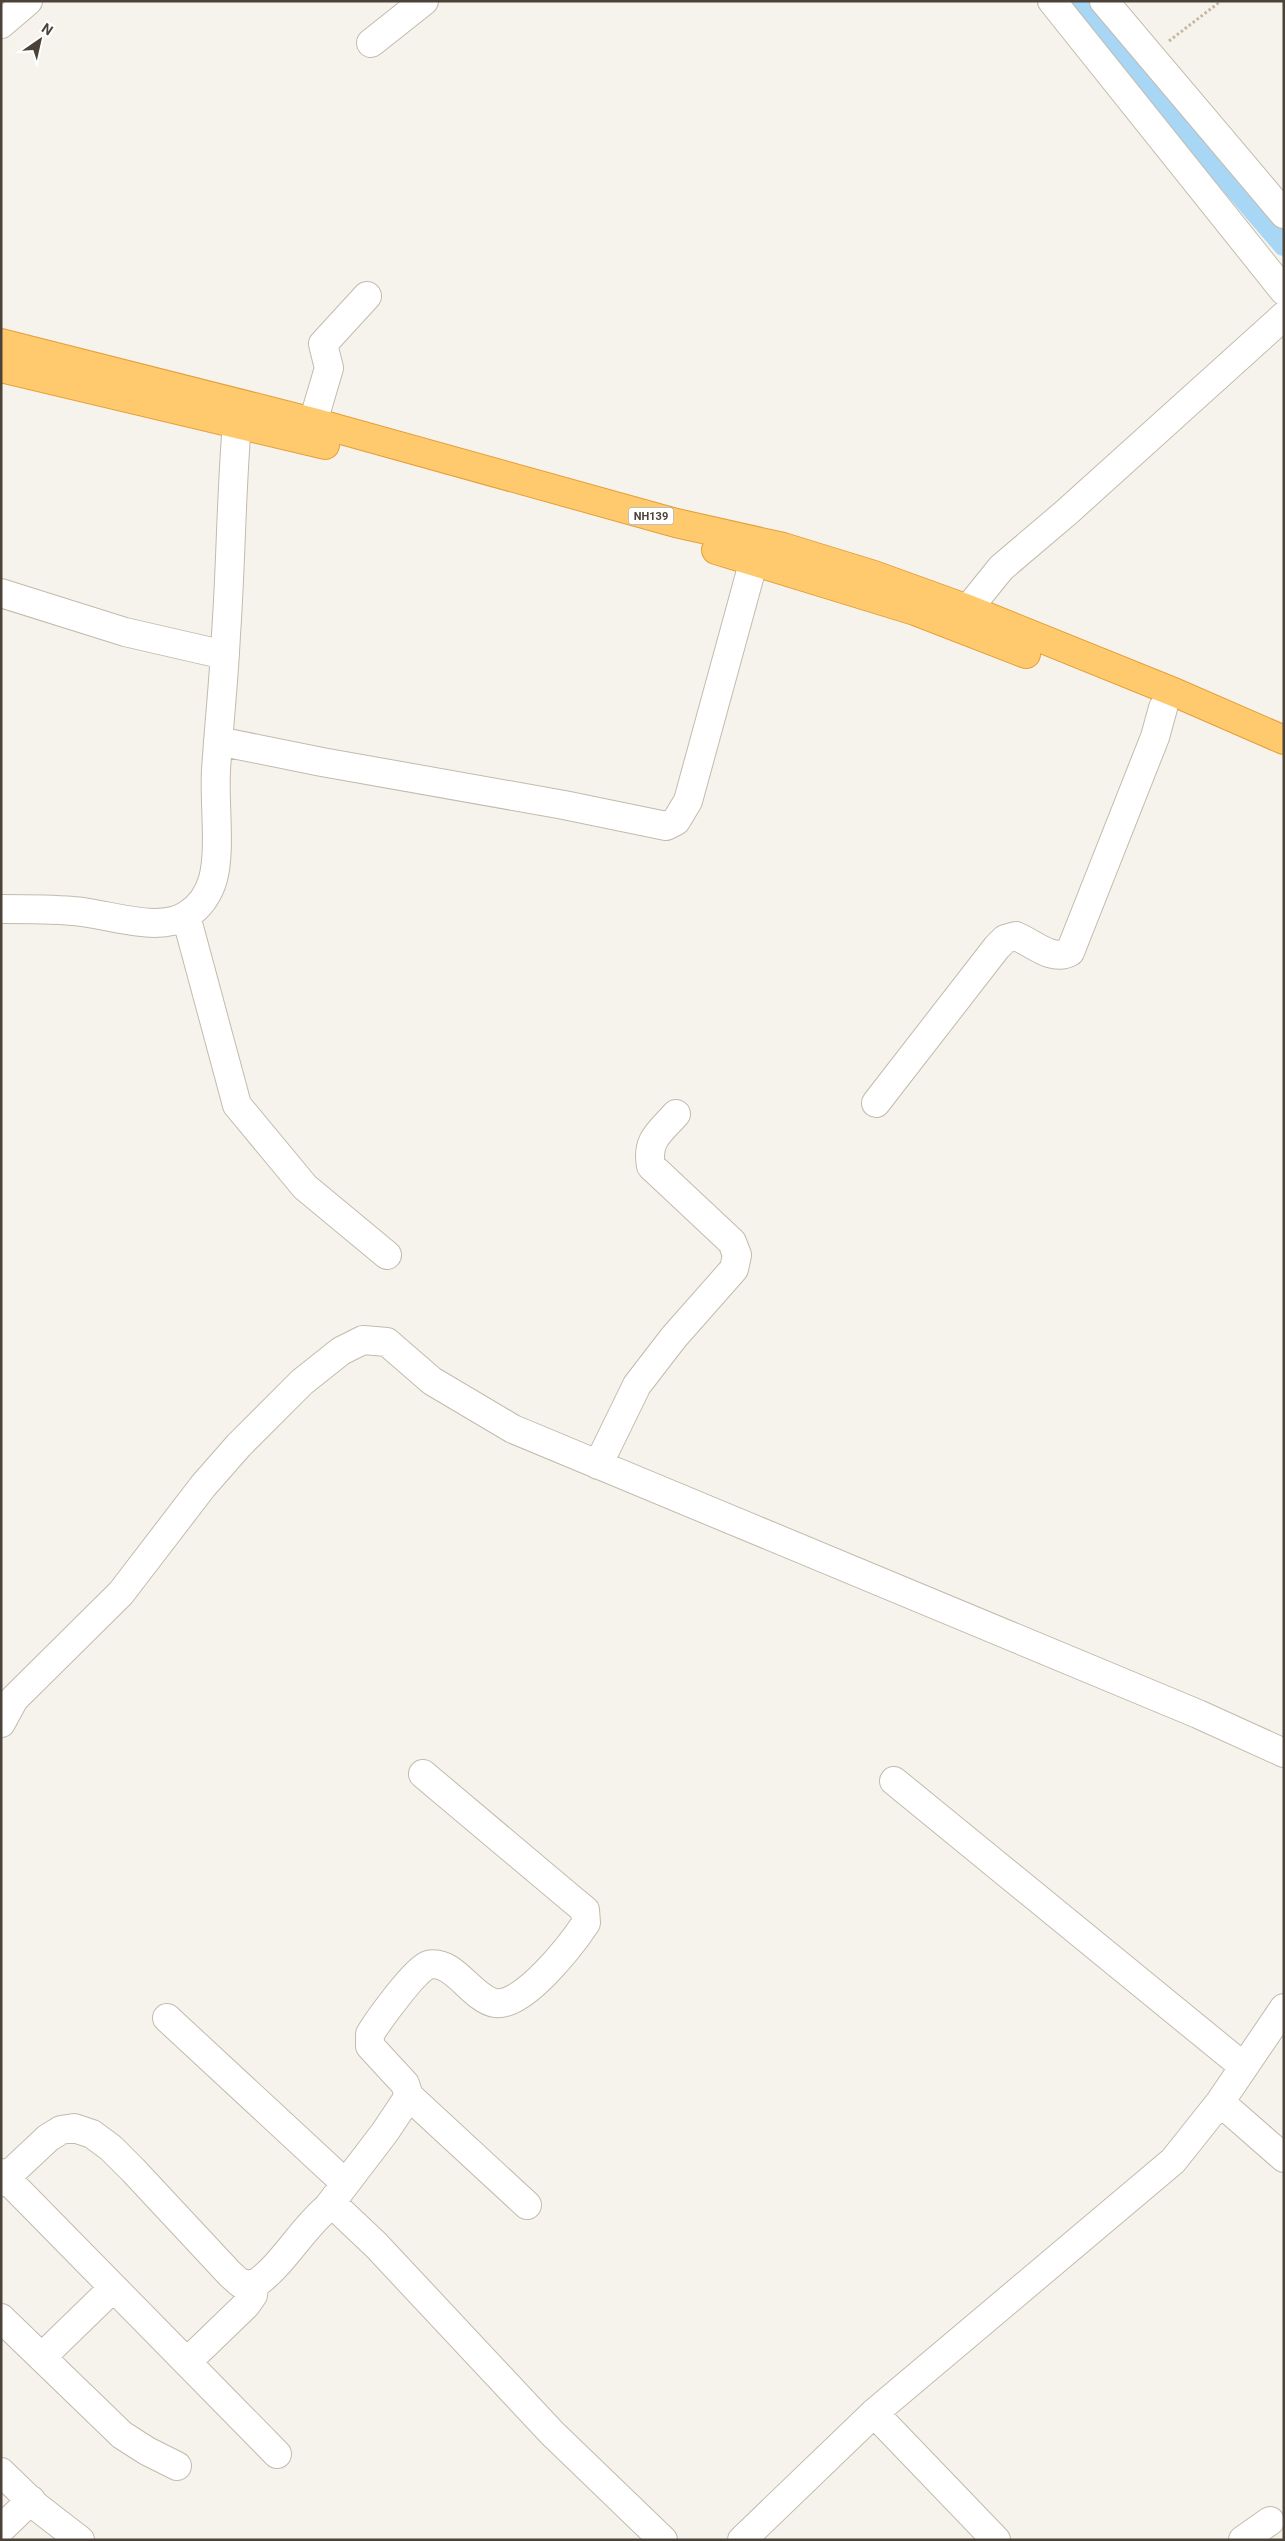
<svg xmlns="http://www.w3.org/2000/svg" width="1285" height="2541" font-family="Roboto,sans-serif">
  <rect width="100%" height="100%" fill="#f6f3ec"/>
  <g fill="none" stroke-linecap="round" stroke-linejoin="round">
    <path stroke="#a7d7f4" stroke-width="22" d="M1074 1 1284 245"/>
    <defs>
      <path id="minor" d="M1052 1 1284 291
        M1104 1 1284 214
        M1 24 28 1
        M371 43 424 1
        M313 422 329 368 323 344 367 296
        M1 593 125 632 225 655
        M968 609 1001 568 1068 511 1284 316
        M218 741 322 762 564 805 666 826 676 821 688 801 754 560
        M1 909C25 909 49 909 73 911 106 913 158 934 187 915 200 907 209 893 213 879 221 849 214 802 216 770 219 724 224 679 226 634 231 564 231 494 237 423
        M186 916 237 1105 305 1187 387 1255
        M876 1103 997 947 1005 939 1016 936C1033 943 1052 962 1070 952L1155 737 1163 708
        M598 1465 637 1385 674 1337 734 1269 737 1255 732 1242 651 1166C646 1140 660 1132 676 1114
        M1 1723 14 1699 121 1593 203 1486 239 1445 302 1382 341 1351 363 1340 387 1342 432 1381 513 1429 1198 1714 1284 1753
        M894 1781 1244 2067
        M167 2018 345 2183
        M409 2096 527 2205
        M1220 2102 1284 2158
        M1 2173 277 2454
        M1 2182 48 2138 61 2130 74 2128 92 2134 111 2148 133 2170 230 2274 240 2283 254 2285C283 2265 300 2231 327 2208L339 2210 376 2245 552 2433 663 2540
        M327 2208 385 2132 409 2096 405 2084 370 2046V2034C378 2021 416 1968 428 1965 453 1958 472 1999 495 2003 523 2008 572 1944 586 1923L585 1910 574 1901 423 1774
        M1 2318 122 2435 147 2451 177 2466
        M42 2357 113 2288
        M187 2362 246 2305 253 2295 254 2285
        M874 2413 996 2540
        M1 2472 36 2506 80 2540
        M1 2529 31 2500
        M742 2540 874 2413 1173 2161 1220 2102 1284 2008
        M1243 2540 1270 2521"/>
      <path id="highway" d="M1 343 313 422 676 523 783 547 874 575 968 609 1176 693 1284 740
        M1 368 325 445
        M716 550 915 611 1026 654"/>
    </defs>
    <use href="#minor" stroke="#c3baad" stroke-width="30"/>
    <use href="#highway" stroke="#e59f37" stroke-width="30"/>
    <path stroke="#c5b69e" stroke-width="3" stroke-dasharray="2.5 2.5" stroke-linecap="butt" d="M1169 41 1221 1"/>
    <use href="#minor" stroke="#fff" stroke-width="28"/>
    <use href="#highway" stroke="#ffca6e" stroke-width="28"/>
  </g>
  <g text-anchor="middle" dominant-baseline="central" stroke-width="5" stroke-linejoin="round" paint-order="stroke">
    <rect fill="#fff" stroke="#817b74" stroke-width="1" x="628.5" y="507.5" width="45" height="17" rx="4"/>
    <g font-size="11" font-weight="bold" fill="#4b4338">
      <text x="651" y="516">NH139</text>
    </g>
  </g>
  <rect width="1285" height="2541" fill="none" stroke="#4b4338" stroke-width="5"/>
  <g transform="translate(40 40) rotate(34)" stroke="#ffffff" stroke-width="4" paint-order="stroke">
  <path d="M0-4L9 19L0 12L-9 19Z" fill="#4b4338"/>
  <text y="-8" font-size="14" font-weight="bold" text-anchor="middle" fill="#4b4338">N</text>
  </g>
</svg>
